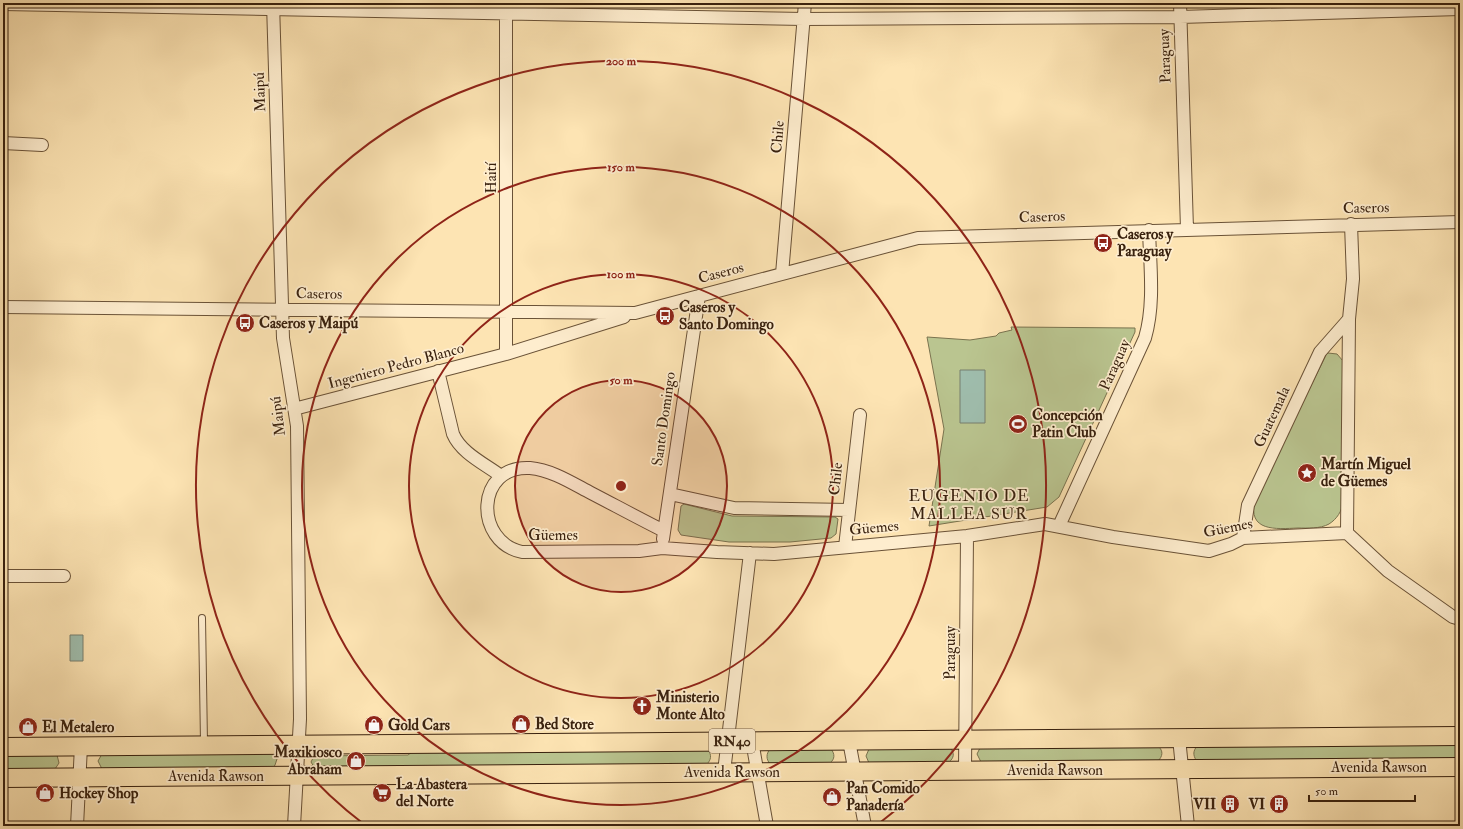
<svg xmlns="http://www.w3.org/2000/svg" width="1463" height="829" font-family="'IM FELL Double Pica',serif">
  <rect width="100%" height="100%" fill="#fde4b3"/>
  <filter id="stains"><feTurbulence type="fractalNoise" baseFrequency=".005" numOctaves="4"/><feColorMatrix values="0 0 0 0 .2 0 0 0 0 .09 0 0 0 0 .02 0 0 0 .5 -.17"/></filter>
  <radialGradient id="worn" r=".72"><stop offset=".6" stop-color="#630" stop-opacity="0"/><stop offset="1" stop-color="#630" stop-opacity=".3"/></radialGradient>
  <path fill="#bac590" stroke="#7a734f" d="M1011 327 1135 328V332L1059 497 1047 507 929 526 944 429 927 337 970 340 996 336 999 333 1012 330Z
    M1328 353 1337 354 1343 361V502C1342 511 1337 519 1329 524 1320 529 1307 528 1298 528 1276 529 1247 532 1255 500L1326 355Z
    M684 504 732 516 835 517 838 519 836 534 831 538 790 542H729L681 535 678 530 681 506Z
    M1460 744V758L1196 760C1193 755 1193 751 1197 746Z
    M1159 747C1163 751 1163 756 1158 761L981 762 977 754 980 748Z
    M950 748C955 753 954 758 949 762L869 763 866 756 869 749Z
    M770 749H831C835 754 835 759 830 763L770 764C766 759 766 754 770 749Z
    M708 750C712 755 711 760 707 764L314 767 311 762 314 756 408 755 412 752Z
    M273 753 277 759 275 765 273 768 102 769 98 761 102 754Z
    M3 755H57L59 763 55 769 3 770Z"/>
  <path fill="#9fbeae" stroke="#767f6e" d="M960 370H985V423H960Z
    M70 635H83V661H70Z"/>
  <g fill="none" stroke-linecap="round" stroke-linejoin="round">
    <defs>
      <path id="lane" d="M202 618 204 743"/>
      <path id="street" d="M273 3 283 338 297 426 300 719 294 826
        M1180 3 1187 229
        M3 4 804 19 1180 17 1460 9
        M3 143 42 145
        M782 274 805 3
        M3 307 635 313 918 238 1460 222
        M506 354V3
        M438 371 453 434C461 453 485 464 501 476
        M294 409 506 354 624 317
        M670 494 734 508 849 510
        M1059 526 1145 338C1155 304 1150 265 1149 230
        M664 531C640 519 616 506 591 493 572 483 552 470 530 468 475 465 474 542 522 552L639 551 662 548 717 552 774 554 967 536 1045 524 1113 537 1209 551 1231 544 1243 538 1347 533 1388 571 1453 617 1460 619
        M1347 533 1349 319 1353 279 1351 224
        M1243 538 1248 505 1320 352 1349 319
        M663 539 699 296
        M845 547 860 415
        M3 576H64
        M1179 738 1188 826
        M752 741 767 826
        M849 741 865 826
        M965 770 967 536
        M724 772 750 553
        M77 826 81 746"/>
      <path id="primary" d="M3 747 1460 736
        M3 778 1460 767"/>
    </defs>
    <use href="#lane" stroke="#6a5237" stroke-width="8"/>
    <use href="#street" stroke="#6a5237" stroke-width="14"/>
    <use href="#primary" stroke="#39210e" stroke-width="20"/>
    <use href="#lane" stroke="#feedce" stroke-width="6"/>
    <use href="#street" stroke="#feedce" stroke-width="12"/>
    <use href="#primary" stroke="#fde4b3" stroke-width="18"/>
  </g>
  <circle cx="621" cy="486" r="106" fill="#8f2418" fill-opacity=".12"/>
  <g fill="none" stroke="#8f2418" stroke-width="2">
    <circle cx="621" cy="486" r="106"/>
    <circle cx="621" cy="486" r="212"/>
    <circle cx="621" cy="486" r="319"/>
    <path d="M365 825A425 425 0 1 1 877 825"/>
  </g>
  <defs>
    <symbol id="bus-disc" viewBox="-11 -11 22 22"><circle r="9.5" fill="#8f2418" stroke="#feedce"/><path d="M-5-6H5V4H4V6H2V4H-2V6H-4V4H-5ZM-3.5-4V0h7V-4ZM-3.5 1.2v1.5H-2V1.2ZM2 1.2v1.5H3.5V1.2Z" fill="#fff"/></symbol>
    <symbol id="stadium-disc" viewBox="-11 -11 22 22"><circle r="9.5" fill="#8f2418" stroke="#feedce"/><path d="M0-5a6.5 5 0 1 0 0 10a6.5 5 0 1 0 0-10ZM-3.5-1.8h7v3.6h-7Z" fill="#fff"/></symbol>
    <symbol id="sight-disc" viewBox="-11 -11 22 22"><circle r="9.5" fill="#8f2418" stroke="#feedce"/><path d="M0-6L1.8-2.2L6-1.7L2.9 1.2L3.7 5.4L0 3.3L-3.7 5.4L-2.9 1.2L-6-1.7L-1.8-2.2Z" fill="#fff"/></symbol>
    <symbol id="church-disc" viewBox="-11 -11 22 22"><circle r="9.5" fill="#8f2418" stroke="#feedce"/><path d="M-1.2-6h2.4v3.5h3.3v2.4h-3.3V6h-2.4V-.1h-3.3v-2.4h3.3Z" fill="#fff"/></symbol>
    <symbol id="shop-disc" viewBox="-11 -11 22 22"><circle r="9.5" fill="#8f2418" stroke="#feedce"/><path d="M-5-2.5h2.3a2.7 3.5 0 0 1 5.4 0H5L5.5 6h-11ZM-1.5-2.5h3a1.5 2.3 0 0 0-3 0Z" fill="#fff"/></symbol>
    <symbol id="supermarket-disc" viewBox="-11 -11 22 22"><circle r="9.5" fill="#8f2418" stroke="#feedce"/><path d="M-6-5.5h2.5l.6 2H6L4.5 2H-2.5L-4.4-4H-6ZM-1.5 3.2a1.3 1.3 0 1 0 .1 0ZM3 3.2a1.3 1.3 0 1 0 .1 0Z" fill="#fff"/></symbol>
    <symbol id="building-disc" viewBox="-11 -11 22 22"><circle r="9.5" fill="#8f2418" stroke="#feedce"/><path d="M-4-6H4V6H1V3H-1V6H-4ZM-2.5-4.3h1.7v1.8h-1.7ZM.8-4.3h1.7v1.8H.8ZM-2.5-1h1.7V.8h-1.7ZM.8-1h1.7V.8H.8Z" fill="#fff"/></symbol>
  </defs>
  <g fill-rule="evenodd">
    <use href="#bus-disc" x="1092" y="232" width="22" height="22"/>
    <use href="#bus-disc" x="654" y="305" width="22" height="22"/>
    <use href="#bus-disc" x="234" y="312" width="22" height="22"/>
    <use href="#stadium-disc" x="1007" y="413" width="22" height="22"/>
    <use href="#sight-disc" x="1296" y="462" width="22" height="22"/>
    <use href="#church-disc" x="631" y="695" width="22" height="22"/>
    <use href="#shop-disc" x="510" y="713" width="22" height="22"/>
    <use href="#shop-disc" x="363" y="714" width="22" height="22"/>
    <use href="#shop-disc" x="17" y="716" width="22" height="22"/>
    <use href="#shop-disc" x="345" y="750" width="22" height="22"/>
    <use href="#shop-disc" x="34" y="782" width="22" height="22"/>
    <use href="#supermarket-disc" x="371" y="782" width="22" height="22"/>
    <use href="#shop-disc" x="821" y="786" width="22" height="22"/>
    <use href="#building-disc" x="1219" y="793" width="22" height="22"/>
    <use href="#building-disc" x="1268" y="793" width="22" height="22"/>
  </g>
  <g text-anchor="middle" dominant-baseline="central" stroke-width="3.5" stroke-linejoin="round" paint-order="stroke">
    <rect fill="#feedce" stroke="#745e48" stroke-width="1" x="709" y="729" width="46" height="24" rx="3"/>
    <g font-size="14" font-weight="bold" fill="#39210e">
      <text x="732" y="741">RN40</text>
    </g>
    <g font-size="15" fill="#39210e" stroke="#feedce">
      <text transform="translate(1165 56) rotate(-92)">Paraguay</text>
      <text transform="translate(260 92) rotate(-92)">Maipú</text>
      <text transform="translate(778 137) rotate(-85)">Chile</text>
      <text transform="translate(491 178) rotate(-90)">Haití</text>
      <text transform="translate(1366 208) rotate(-1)">Caseros</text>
      <text transform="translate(1042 217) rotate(-2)">Caseros</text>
      <text transform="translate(721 273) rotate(-15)">Caseros</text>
      <text transform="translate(319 294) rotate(1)">Caseros</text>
      <text transform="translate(1115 365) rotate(-66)">Paraguay</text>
      <text transform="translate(396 366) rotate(-15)">Ingeniero Pedro Blanco</text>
      <text transform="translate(278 416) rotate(-97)">Maipú</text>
      <text transform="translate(1272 417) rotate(-65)">Guatemala</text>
      <text transform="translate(664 419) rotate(-82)">Santo Domingo</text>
      <text transform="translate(836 479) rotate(-84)">Chile</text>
      <text transform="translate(874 528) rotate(-5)">Güemes</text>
      <text transform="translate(1228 528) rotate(-11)">Güemes</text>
      <text x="553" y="535">Güemes</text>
      <text transform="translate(950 653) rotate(-90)">Paraguay</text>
      <text x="1379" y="767">Avenida Rawson</text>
      <text x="1055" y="770">Avenida Rawson</text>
      <text x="732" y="772">Avenida Rawson</text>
      <text x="216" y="776">Avenida Rawson</text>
    </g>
    <g font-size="15" font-weight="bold" fill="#39210e" stroke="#feedce" text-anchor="start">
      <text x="1117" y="234">Caseros y<tspan x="1117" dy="17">Paraguay</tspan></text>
      <text x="679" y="307">Caseros y<tspan x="679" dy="17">Santo Domingo</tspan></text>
      <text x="259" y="323">Caseros y Maipú</text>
      <text x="1032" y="415">Concepción<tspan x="1032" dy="17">Patin Club</tspan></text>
      <text x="1321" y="464">Martín Miguel<tspan x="1321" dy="17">de Güemes</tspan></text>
      <text x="656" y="697">Ministerio<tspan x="656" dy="17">Monte Alto</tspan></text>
      <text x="535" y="724">Bed Store</text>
      <text x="388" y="725">Gold Cars</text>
      <text x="42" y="727">El Metalero</text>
      <text x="342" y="752" text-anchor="end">Maxikiosco<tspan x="342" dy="17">Abraham</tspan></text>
      <text x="396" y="784">La Abastera<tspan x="396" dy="17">del Norte</tspan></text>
      <text x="846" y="788">Pan Comido<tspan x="846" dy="17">Panadería</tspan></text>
      <text x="59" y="793">Hockey Shop</text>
      <text x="1216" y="804" text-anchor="end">VII</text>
      <text x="1265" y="804" text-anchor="end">VI</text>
    </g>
    <g font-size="16" letter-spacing="1" fill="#39210e" stroke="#feedce">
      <text x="969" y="496">EUGENIO DE<tspan x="969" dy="18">MALLEA SUR</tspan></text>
    </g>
  </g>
  <circle cx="621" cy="486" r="6" fill="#8f2418" stroke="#feedce" stroke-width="2"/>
  <g font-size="12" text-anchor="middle" font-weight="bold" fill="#8f2418" stroke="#feedce" stroke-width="3.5" stroke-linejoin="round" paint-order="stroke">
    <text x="621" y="65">200 m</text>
    <text x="621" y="171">150 m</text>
    <text x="621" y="278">100 m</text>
    <text x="621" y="384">50 m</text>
  </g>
  <rect width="1463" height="829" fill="none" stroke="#fde4b3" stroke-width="16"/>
  <rect x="4" y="4" width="1455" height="821" fill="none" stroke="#39210e" stroke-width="2"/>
  <rect x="8" y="8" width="1447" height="813" fill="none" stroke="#39210e"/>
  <path d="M1309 795v6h106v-6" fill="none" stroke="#39210e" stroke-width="2"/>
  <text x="1315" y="795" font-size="12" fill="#39210e" stroke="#feedce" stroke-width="3" paint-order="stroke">50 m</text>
  <rect width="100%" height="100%" filter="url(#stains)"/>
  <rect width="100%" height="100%" fill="url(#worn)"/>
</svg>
